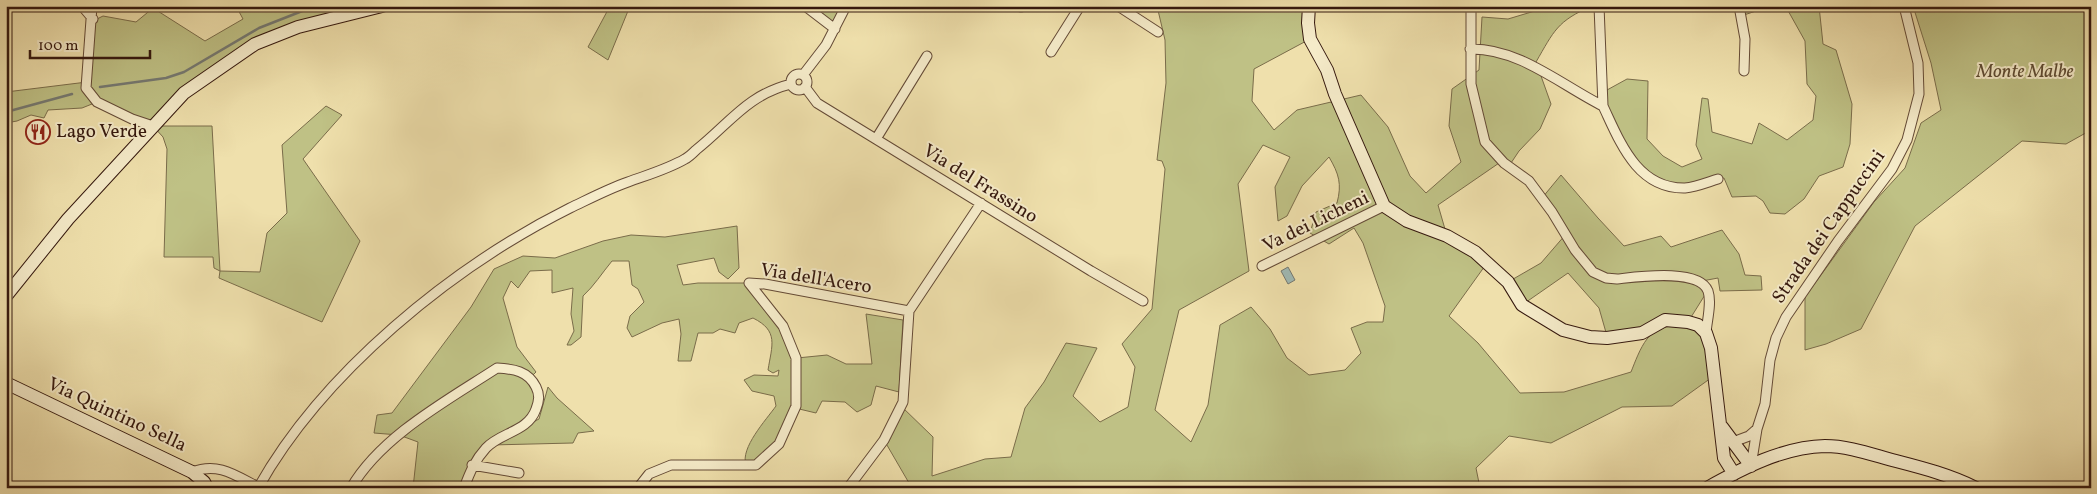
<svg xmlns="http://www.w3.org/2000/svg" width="2097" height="494" font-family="Vollkorn,serif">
  <rect width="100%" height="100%" fill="#efe0ac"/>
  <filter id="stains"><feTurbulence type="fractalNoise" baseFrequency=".004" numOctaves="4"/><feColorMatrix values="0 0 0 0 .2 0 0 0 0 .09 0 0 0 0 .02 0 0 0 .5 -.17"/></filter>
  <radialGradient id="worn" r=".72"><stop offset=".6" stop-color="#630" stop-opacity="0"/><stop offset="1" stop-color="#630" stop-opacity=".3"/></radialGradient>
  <path fill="#bfc185" stroke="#7a6c4a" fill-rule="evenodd" d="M236 6H383L255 44 184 93 154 126H212L220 271 260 272 267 233 287 213 282 145 326 106 342 115 303 159 360 241 322 322 219 278 220 271 214 268 213 257H164L167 149 163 137 153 126 97 102 82 108 48 110 44 118 31 115 17 121 6 123V92L87 82 93 21 103 16 136 22 153 8 205 41 243 19Z
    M610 6H630L608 60 588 47Z
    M805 6H846L835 29Z
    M1157 6H1309L1310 39 1254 69 1252 101 1274 130 1297 110 1361 95 1388 127 1410 176 1426 193 1461 162 1449 126 1452 89 1479 70 1482 17 1508 19 1538 10V6H1592C1557 21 1554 31 1536 62L1551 104 1540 129 1519 151 1509 166 1502 161 1438 205 1447 236 1487 263 1449 316 1478 343 1520 393 1564 392 1631 372C1635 362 1640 348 1647 339 1661 322 1685 323 1702 333L1711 378 1672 406 1622 407 1551 443 1509 436 1476 468 1480 488H903L909 483 884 440 901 406 933 437 932 476 985 459 1011 457 1025 408 1044 382 1066 343 1097 348 1073 396 1100 422 1128 407 1135 367 1122 344 1152 309 1165 169 1162 161 1157 160 1166 83 1165 40ZM1263 145 1290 157 1275 187 1278 221 1287 216 1302 186 1329 157C1339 174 1342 184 1337 203L1316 212 1310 233 1329 244 1354 228 1363 243 1385 306 1383 322H1367L1351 328 1361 353 1345 370 1309 375 1287 358 1270 329 1251 307 1220 325 1208 405 1191 442 1155 410 1179 310 1249 271 1238 184Z
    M1739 6H1771L1741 16Z
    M1775 6H1819L1823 44 1836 50 1852 104 1850 144 1843 167 1819 176 1804 199 1785 214 1770 213 1763 201 1756 196 1732 197 1724 178 1667 187 1635 166 1603 106 1607 90 1627 79 1648 81 1647 139 1663 156 1682 167 1702 159 1696 145 1702 98 1708 99 1712 132 1752 144 1759 123 1787 140 1813 120 1816 96 1807 84 1805 41 1786 7Z
    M1913 6H2091V130L2066 144 2022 141 1915 226 1861 329 1826 344 1805 350V297L1874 202 1905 168 1921 123 1941 110 1931 63Z
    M1561 175 1598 218 1624 246 1661 236 1671 247 1722 230 1739 254 1745 275 1761 276 1762 290 1720 291 1718 278 1702 281 1708 290 1688 322 1665 320 1642 333 1607 336 1599 308 1568 273 1522 305 1508 282 1541 263 1566 234 1542 198Z
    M737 226 739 268 728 279 719 272 714 258 677 265 683 285 698 283H749L783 326 797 358 827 355 846 364H872L866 314 903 320 899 392 876 386 871 405 857 412 845 402 822 401 816 413 795 408 779 444 756 465H746C740 448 766 420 776 406L774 396 752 391 744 380 754 375 778 376 779 370 773 373 768 370C772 345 779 331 753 318L739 323 735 333 720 329 713 333H698L691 361H678L681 334 679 319 662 323 632 337 627 328 630 316 644 302 638 289 632 285 629 261H612C602 273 594 286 583 296L581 337 571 345H567L574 331 571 314 573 288 552 293V270L530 271 518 288 511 281 503 298 517 347 536 372 530 378 538 390 527 425 539 419 548 387 557 398 594 431 578 433 573 443 491 445 464 488H413L418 442 399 435 374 433 377 415 392 413 471 307 494 269 523 256 555 258 603 241 631 235 665 237Z"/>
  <path fill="#9fbab5" stroke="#757972" d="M1288 267 1295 280 1288 284 1281 271Z"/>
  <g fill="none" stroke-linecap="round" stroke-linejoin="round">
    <path stroke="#757972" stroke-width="2.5" d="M100 87 166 78 184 72 259 28 315 6
      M6 112 72 94"/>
    <defs>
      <path id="street" d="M82 6 93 19
        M92 6 86 88 97 102 132 119 153 126
        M805 6 835 29
        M1118 6 1158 32
        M1471 6V84L1485 142 1504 163 1529 181 1552 212 1575 250 1593 272 1606 278 1617 279C1637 277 1699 268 1708 291 1712 303 1707 320 1706 333
        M1739 6 1745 39 1744 71
        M1021 7V6
        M1470 49C1519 48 1561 85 1603 106L1599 6
        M1051 52 1080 6
        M791 82a8 8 0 1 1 16 0a8 8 0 1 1-16 0Z
        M803 75 826 45 846 6
        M805 87 817 103 1091 271 1143 301
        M1603 106C1620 142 1637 189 1685 188 1696 187 1708 182 1718 179
        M876 139 927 56
        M1262 266 1384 206
        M1733 442 1749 436 1757 429
        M472 465 519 473
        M1751 466 1757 429 1765 404 1770 360 1776 338 1786 317 1838 241 1892 169 1907 140 1919 94 1918 63 1904 6
        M192 472C218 462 235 475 258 487
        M258 488C323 372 452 267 570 208 589 199 608 189 628 182 647 175 668 169 685 159 689 157 693 153 696 150 730 123 747 95 791 84
        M351 488C381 436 448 400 497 368 514 369 528 371 536 387 540 395 539 401 536 409 528 432 501 432 486 448 475 460 470 472 464 488
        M638 488 649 474 671 465H756L779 444 796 406V358L783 326 749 283 765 284 909 311
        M848 488 884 440 903 402 909 311 981 203"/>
      <path id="secondary" d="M1309 6 1308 23 1310 39 1327 70 1335 94 1384 206 1407 221 1447 236 1475 252 1508 282 1522 305 1563 330 1590 337 1607 338 1642 333 1665 320 1688 322 1698 325 1706 333 1711 348 1724 458 1734 474
        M6 296 68 219 184 93 255 44 298 27 382 6
        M6 383 192 472 204 482 207 488
        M1722 427 1751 466
        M1707 488C1743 468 1783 447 1825 446 1849 446 1873 455 1896 461 1923 468 1950 475 1976 488"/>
    </defs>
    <use href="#street" stroke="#644a36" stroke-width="11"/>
    <use href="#secondary" stroke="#35180e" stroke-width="14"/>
    <use href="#street" stroke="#f5ebc9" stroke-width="9"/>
    <use href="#secondary" stroke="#f5ebc9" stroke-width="12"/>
  </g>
  <defs>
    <symbol id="restaurant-ring" viewBox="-11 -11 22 22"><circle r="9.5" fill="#f5ebc9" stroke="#8f2418" stroke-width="1.5"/><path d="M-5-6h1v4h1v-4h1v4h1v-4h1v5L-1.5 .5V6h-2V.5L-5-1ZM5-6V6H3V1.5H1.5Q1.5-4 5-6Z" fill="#8f2418"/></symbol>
  </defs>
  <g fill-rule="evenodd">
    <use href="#restaurant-ring" x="24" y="118" width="28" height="28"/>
  </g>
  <g text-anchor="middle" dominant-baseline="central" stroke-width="4" stroke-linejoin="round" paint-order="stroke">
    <g font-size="19" font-style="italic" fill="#5e4b32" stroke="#f5ebc9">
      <text x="2025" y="72">Monte Malbe</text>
    </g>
    <g font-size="19" fill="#35180e" stroke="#f5ebc9" text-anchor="start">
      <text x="56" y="132">Lago Verde</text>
    </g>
    <g font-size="19" fill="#35180e" stroke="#f5ebc9">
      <text transform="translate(980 184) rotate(32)">Via del Frassino</text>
      <text transform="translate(1316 222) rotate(-26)">Va dei Licheni</text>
      <text transform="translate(1829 227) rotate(-55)">Strada dei Cappuccini</text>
      <text transform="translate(816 279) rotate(9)">Via dell'Acero</text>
      <text transform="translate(117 415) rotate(25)">Via Quintino Sella</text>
    </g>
  </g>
  <rect width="2097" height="494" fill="none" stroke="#efe0ac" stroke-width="25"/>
  <rect x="8" y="8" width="2082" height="479" fill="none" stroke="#35180e" stroke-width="2.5"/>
  <rect x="12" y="12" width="2072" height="469" fill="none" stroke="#35180e"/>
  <path d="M30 50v8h120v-8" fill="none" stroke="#35180e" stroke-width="2.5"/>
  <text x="38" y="50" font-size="15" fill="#35180e" stroke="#f5ebc9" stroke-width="4" paint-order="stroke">100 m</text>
  <rect width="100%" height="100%" filter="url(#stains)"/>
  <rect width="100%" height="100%" fill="url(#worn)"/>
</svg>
